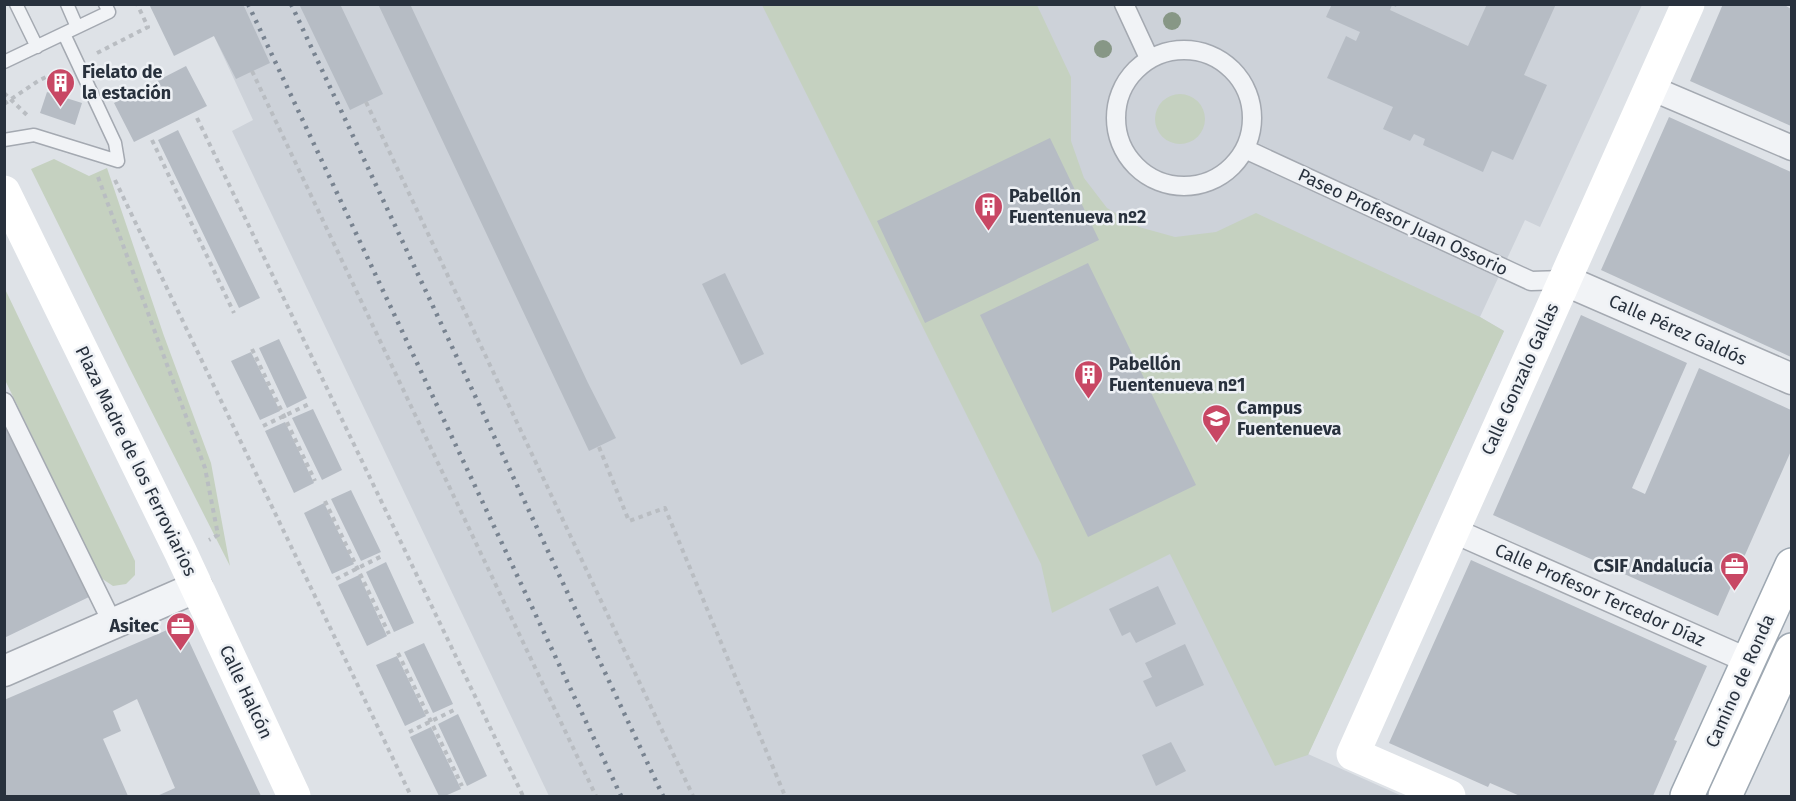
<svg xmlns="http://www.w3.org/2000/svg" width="1796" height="801" font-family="'Fira Sans',sans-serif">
  <rect width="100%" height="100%" fill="#dee2e7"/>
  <path fill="#cdd2d9" d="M206 5H1642L1540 227 1525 220 1480 317 1504 331 1308 754 1402 796H549L232 131 253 120 214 36 219 33Z"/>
  <path fill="#c5d1c0" d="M762 5H1037L1071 77V141L1084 178 1107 208 1139 227 1175 237 1216 232 1256 213 1480 317 1504 331 1308 755 1275 766 1170 554 1052 613 1041 564Z
    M1155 119a25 25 0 1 1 50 0a25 25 0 1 1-50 0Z
    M54 159 89 176 107 168 164 336 211 463 230 566 129 367 31 169Z
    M5 289 135 561V575L126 584 113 586 101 578 5 380Z"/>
  <path fill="#b6bcc4" d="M149 4H243L270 63 236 79 214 36 174 56Z
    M299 4H340L383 94 350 110Z
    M378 4H410L588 383 616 438 589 451Z
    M1332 4H1397L1396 7 1392 5 1390 10 1468 46 1487 4H1556L1524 75 1547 85 1513 160 1492 151 1483 172 1423 145 1425 139 1414 134 1410 141 1383 129 1393 107 1327 78 1346 36 1356 41 1360 32 1326 17Z
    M1723 4H1783L1791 9V126L1690 81Z
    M186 66 207 106 134 142 114 103Z
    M47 92 82 103 75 125 40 113Z
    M1669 117 1791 172V357L1601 270Z
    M178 130 260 298 239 308 158 140Z
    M1050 138 1099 240 925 323 877 221Z
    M1088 263 1196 485 1088 537 980 315Z
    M725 273 764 354 741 365 702 284Z
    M1581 315 1687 363 1632 488 1645 494 1699 368 1791 410V451L1718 616 1493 515Z
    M279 339 307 398 287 408 259 348Z
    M251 352 280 411 260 420 231 361Z
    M313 409 342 470 322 480 292 418Z
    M285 422 314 483 294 493 265 431Z
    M4 425 89 597 4 638Z
    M351 490 381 552 361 561 331 499Z
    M324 503 354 564 332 574 304 513Z
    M1471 560 1707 666 1674 740 1677 741 1653 796H1520L1490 783 1488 787 1389 743Z
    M386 562 414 623 394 632 366 572Z
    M359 575 387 636 367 646 338 585Z
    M1158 586 1176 624 1136 643 1130 632 1122 636 1109 609Z
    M181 624 261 796H157L175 788 137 699 113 711 121 731 103 739 128 796H4V700Z
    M424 643 453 704 433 713 404 652Z
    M1185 644 1204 685 1156 707 1143 681 1152 677 1145 663Z
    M397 656 426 716 405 726 376 665Z
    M458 714 487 776 467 786 438 724Z
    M431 727 461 789 445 796H439L410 737Z
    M1171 742 1186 771 1156 786 1142 755Z"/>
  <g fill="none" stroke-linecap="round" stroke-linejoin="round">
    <defs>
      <path id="service" d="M16 4 37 47
        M67 4 77 27
        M4 62 109 12 105 4
        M4 140 34 135 118 161 115 143 64 34"/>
      <path id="pedestrian" d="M1124 4 1149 58
        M1116 118a68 68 0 1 1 136 0a68 68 0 1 1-136 0Z
        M1245 149 1531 281 1564 280
        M4 402 113 624"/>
      <path id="minor" d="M1651 88 1792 148
        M1452 530 1749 661"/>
      <path id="tertiary" d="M1564 280 1792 379
        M4 671 197 587"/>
      <path id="primary" d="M1687 796 1792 565
        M1725 796 1792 650"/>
    </defs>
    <use href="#service" stroke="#a4a9b1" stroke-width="15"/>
    <use href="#pedestrian" stroke="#a4a9b1" stroke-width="21"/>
    <use href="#minor" stroke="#a4a9b1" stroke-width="27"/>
    <use href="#tertiary" stroke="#a4a9b1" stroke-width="33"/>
    <use href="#primary" stroke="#9ea8b2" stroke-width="36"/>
    <path stroke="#b9bdc2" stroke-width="4" stroke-dasharray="4.5 4.5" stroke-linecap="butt" d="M97 53 148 27 137 4
      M252 71 596 796
      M4 93 28 116
      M366 102 693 796
      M4 104 38 81 60 70
      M197 118 523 796
      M152 140 234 313
      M98 177 205 468 218 535 209 540
      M115 180 411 796
      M252 349 315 481
      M263 426 309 404
      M599 447 629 521 665 508 785 796
      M325 501 389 634
      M336 579 382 556
      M398 653 462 786
      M409 732 456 709"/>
    <use href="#service" stroke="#f1f3f6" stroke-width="12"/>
    <use href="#pedestrian" stroke="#f1f3f6" stroke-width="18"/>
    <use href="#minor" stroke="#f1f3f6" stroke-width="24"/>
    <use href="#tertiary" stroke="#f1f3f6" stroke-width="30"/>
    <path stroke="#fff" stroke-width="33" d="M4 192 181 553 294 796
      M1449 796 1353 754 1688 4"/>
    <use href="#primary" stroke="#fff" stroke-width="33"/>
    <path stroke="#788390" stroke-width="4.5" stroke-dasharray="3 6" stroke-linecap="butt" d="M248 4 621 796
      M291 4 663 796"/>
  </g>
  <g fill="#879786">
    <circle cx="1172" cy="21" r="9"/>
    <circle cx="1103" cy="49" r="9"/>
  </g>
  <defs>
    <symbol id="building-pin" viewBox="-11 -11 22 30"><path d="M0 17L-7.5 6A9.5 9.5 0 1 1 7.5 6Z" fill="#c84764" stroke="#eef1f5"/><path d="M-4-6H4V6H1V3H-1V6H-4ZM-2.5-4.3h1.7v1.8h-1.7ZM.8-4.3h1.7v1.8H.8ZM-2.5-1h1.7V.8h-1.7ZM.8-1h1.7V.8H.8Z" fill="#fff"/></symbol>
    <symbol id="university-pin" viewBox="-11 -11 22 30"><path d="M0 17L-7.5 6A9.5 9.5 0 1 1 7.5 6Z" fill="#c84764" stroke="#eef1f5"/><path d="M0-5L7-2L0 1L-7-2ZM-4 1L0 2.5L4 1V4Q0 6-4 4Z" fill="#fff"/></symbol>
    <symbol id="office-pin" viewBox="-11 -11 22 30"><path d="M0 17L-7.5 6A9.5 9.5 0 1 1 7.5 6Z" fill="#c84764" stroke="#eef1f5"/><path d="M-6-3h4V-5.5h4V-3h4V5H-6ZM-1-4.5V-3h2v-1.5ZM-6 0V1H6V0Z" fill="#fff"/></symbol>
  </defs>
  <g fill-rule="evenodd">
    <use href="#building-pin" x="44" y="66" width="33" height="45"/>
    <use href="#building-pin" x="972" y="190" width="33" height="45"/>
    <use href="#building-pin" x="1072" y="358" width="33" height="45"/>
    <use href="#university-pin" x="1200" y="402" width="33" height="45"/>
    <use href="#office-pin" x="1718" y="550" width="33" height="45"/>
    <use href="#office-pin" x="164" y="610" width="33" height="45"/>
  </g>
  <g text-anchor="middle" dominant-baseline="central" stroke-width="5" stroke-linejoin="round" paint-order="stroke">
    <g font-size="18" font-weight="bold" fill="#28313d" stroke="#eef1f5" text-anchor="start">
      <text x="82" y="72">Fielato de<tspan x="82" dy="21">la estación</tspan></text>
      <text x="1009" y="196">Pabellón<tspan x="1009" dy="21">Fuentenueva nº2</tspan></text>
      <text x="1109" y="364">Pabellón<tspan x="1109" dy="21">Fuentenueva nº1</tspan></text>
      <text x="1237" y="408">Campus<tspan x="1237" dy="21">Fuentenueva</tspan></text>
      <text x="1713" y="566" text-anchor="end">CSIF Andalucía</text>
      <text x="159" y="626" text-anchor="end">Asitec</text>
    </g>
    <g font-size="18" fill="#28313d" stroke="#eef1f5">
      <text transform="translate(1403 222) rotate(25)">Paseo Profesor Juan Ossorio</text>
      <text transform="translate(1678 330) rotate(24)">Calle Pérez Galdós</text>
      <text transform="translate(1520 379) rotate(-66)">Calle Gonzalo Gallas</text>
      <text transform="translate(136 461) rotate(64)">Plaza Madre de los Ferroviarios</text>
      <text transform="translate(1600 595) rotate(24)">Calle Profesor Tercedor Díaz</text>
      <text transform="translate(1740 681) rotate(-66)">Camino de Ronda</text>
      <text transform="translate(246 692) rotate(65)">Calle Halcón</text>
    </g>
  </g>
  <rect width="1796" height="801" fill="none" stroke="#28313d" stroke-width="12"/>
</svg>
